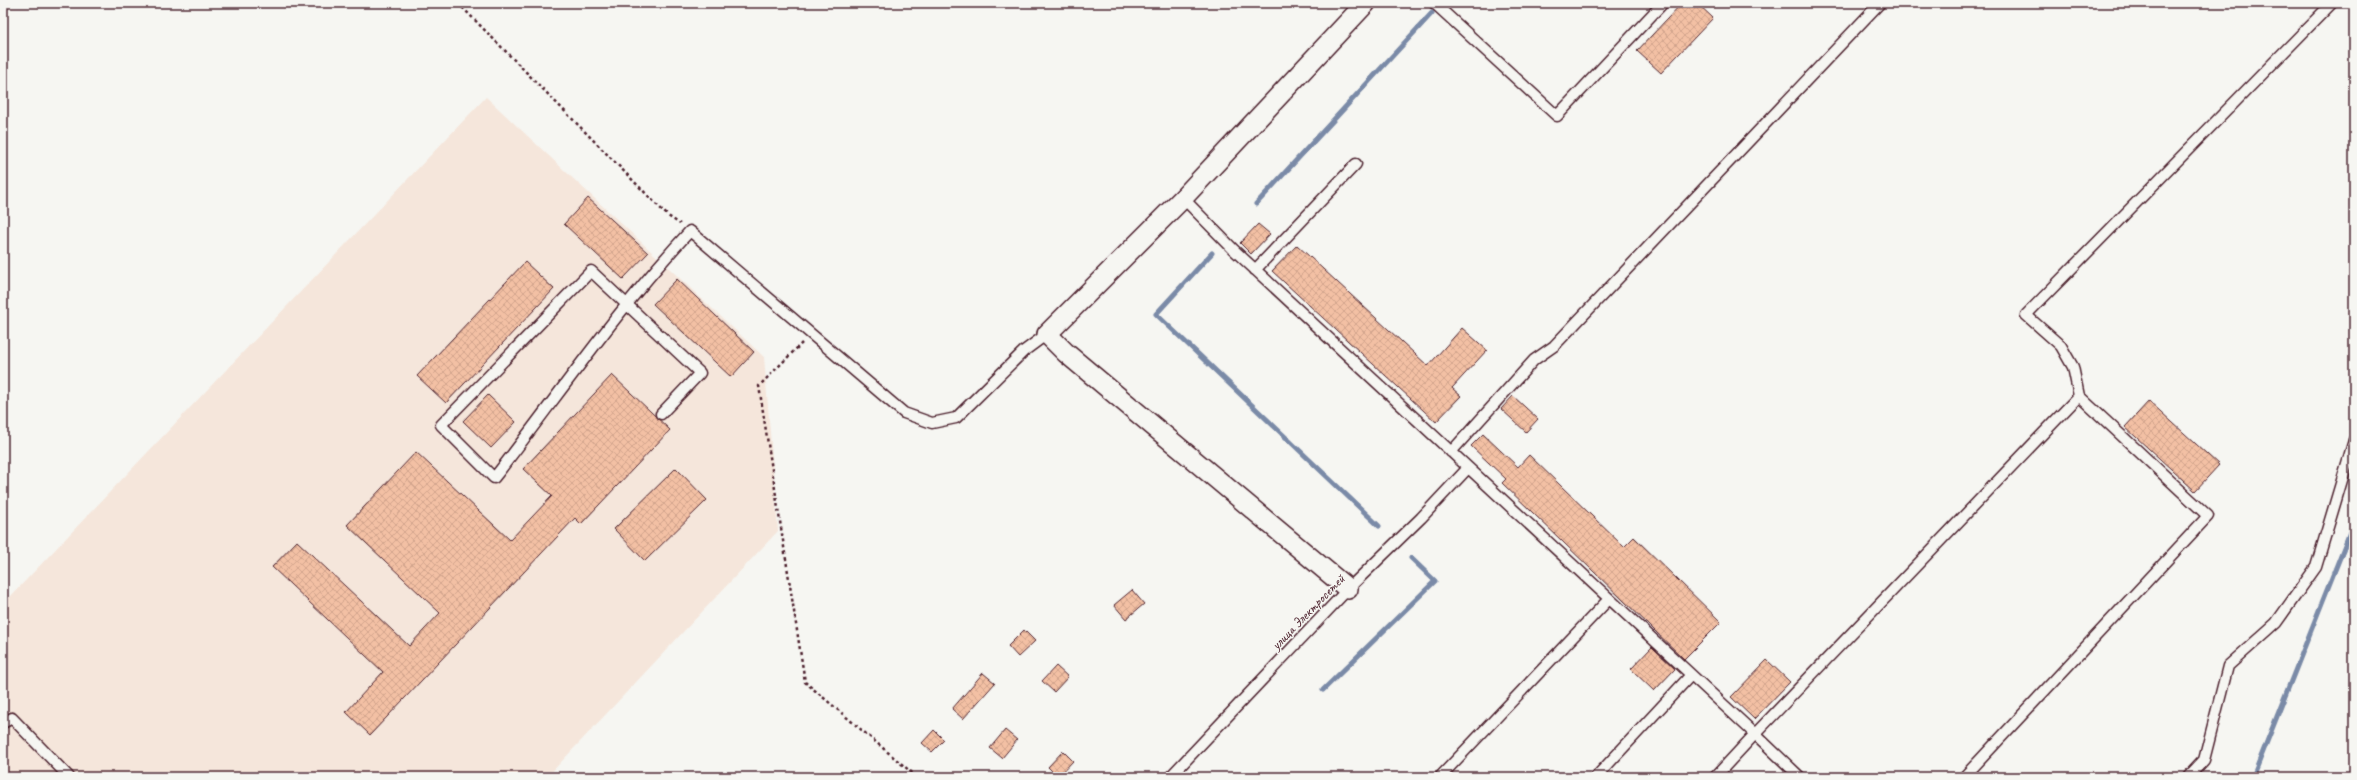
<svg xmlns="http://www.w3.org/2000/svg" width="2357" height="780" font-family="Caveat,sans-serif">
  <defs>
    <pattern id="building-cross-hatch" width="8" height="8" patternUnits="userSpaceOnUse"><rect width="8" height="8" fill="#f3c0a4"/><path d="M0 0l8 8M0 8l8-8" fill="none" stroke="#d2a58d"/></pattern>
  </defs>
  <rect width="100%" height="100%" fill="#f6f6f2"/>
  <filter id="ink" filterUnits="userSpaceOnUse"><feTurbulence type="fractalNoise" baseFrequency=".025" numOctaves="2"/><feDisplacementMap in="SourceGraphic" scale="8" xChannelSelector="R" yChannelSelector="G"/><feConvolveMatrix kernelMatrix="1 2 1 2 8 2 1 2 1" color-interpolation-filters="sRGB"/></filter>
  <g filter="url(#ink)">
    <path fill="#f5e6db" d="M486 97 764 357 778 531 547 777H3V592L9 598Z"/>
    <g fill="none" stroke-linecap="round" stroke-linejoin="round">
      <path stroke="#7a8aa7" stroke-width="5" d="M1256 204 1432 13
        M1212 253 1156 314 1379 526
        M1323 690 1435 581 1411 558
        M2253 777 2354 522"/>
    </g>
    <path fill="url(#building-cross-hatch)" stroke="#4a1f2b" d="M1682 3H1697L1713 18 1661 73 1637 51Z
      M588 198 648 253 623 279 564 224Z
      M1258 224 1270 234 1251 254 1240 243Z
      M1297 245 1428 366 1462 328 1487 350 1452 388 1461 396 1436 422 1272 271Z
      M525 262 554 289 446 403 417 376Z
      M677 279 754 352 731 377 653 304Z
      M612 375 670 430 581 524 575 518 370 735 346 712 383 672 272 567 297 541 409 646 440 613 347 525 416 452 510 540 552 496 523 469Z
      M488 395 516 422 491 448 463 421Z
      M1513 396 1538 419 1526 432 1501 409Z
      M2149 401 2219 465 2195 491 2125 427Z
      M1483 434 1518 467 1529 455 1624 547 1634 537 1721 622 1684 659 1502 483 1506 479 1471 446Z
      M676 468 707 500 645 561 614 529Z
      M1132 590 1144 604 1126 619 1114 605Z
      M1024 630 1035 641 1018 657 1008 646Z
      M1652 647 1675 669 1654 691 1631 669Z
      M1767 660 1790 682 1754 719 1731 697Z
      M1056 666 1068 677 1054 692 1042 681Z
      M983 673 995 683 963 719 952 709Z
      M934 730 944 740 932 752 922 743Z
      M1005 730 1017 740 1002 758 990 748Z
      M1063 751 1073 761 1058 777 1048 767Z"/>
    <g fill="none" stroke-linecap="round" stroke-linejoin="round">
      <defs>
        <path id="service" d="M1434 3 1557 116 1663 3
          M1183 198 1234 250 1755 734 2079 396 2073 367 2061 346 2026 315 2332 3
          M1255 270 1356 164
          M661 414 700 373 591 271 441 425 494 478C558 396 619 307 690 231L904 413 932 423 956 418 1024 351 1047 334
          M1451 452 1534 360 1554 346 1880 3
          M3 723 12 718 69 777
          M1170 777 1348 589 1421 518 1468 468
          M1440 777 1609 599
          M1596 777 1691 675
          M1715 777 1755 734 1800 777
          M1964 777 2208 516 2079 396
          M2188 777 2204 760 2228 666 2276 623 2316 567 2354 440"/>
        <path id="minor" d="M1348 589 1066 353 1047 334 1183 198 1366 3"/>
      </defs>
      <use href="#service" stroke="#4a1f2b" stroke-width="13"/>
      <use href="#minor" stroke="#4a1f2b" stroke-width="22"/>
      <path stroke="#4a1f2b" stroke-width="2.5" stroke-dasharray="3 3" stroke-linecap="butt" d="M458 3 668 216 680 224
        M802 343 759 386 805 682 917 777"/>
      <use href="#service" stroke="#f6f6f2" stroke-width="10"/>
      <use href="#minor" stroke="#f6f6f2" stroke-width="19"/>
    </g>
  </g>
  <g text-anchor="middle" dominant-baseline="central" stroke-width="3" stroke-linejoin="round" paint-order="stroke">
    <g font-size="14" fill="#4a1f2b" stroke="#f6f6f2">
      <text transform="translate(1308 612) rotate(-46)">улица Электросетей</text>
    </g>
  </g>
  <rect width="2357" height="780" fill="none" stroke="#f6f6f2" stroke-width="16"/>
  <rect x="8" y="8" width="2341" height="764" fill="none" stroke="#4a1f2b" stroke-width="1.5" filter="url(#ink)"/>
</svg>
